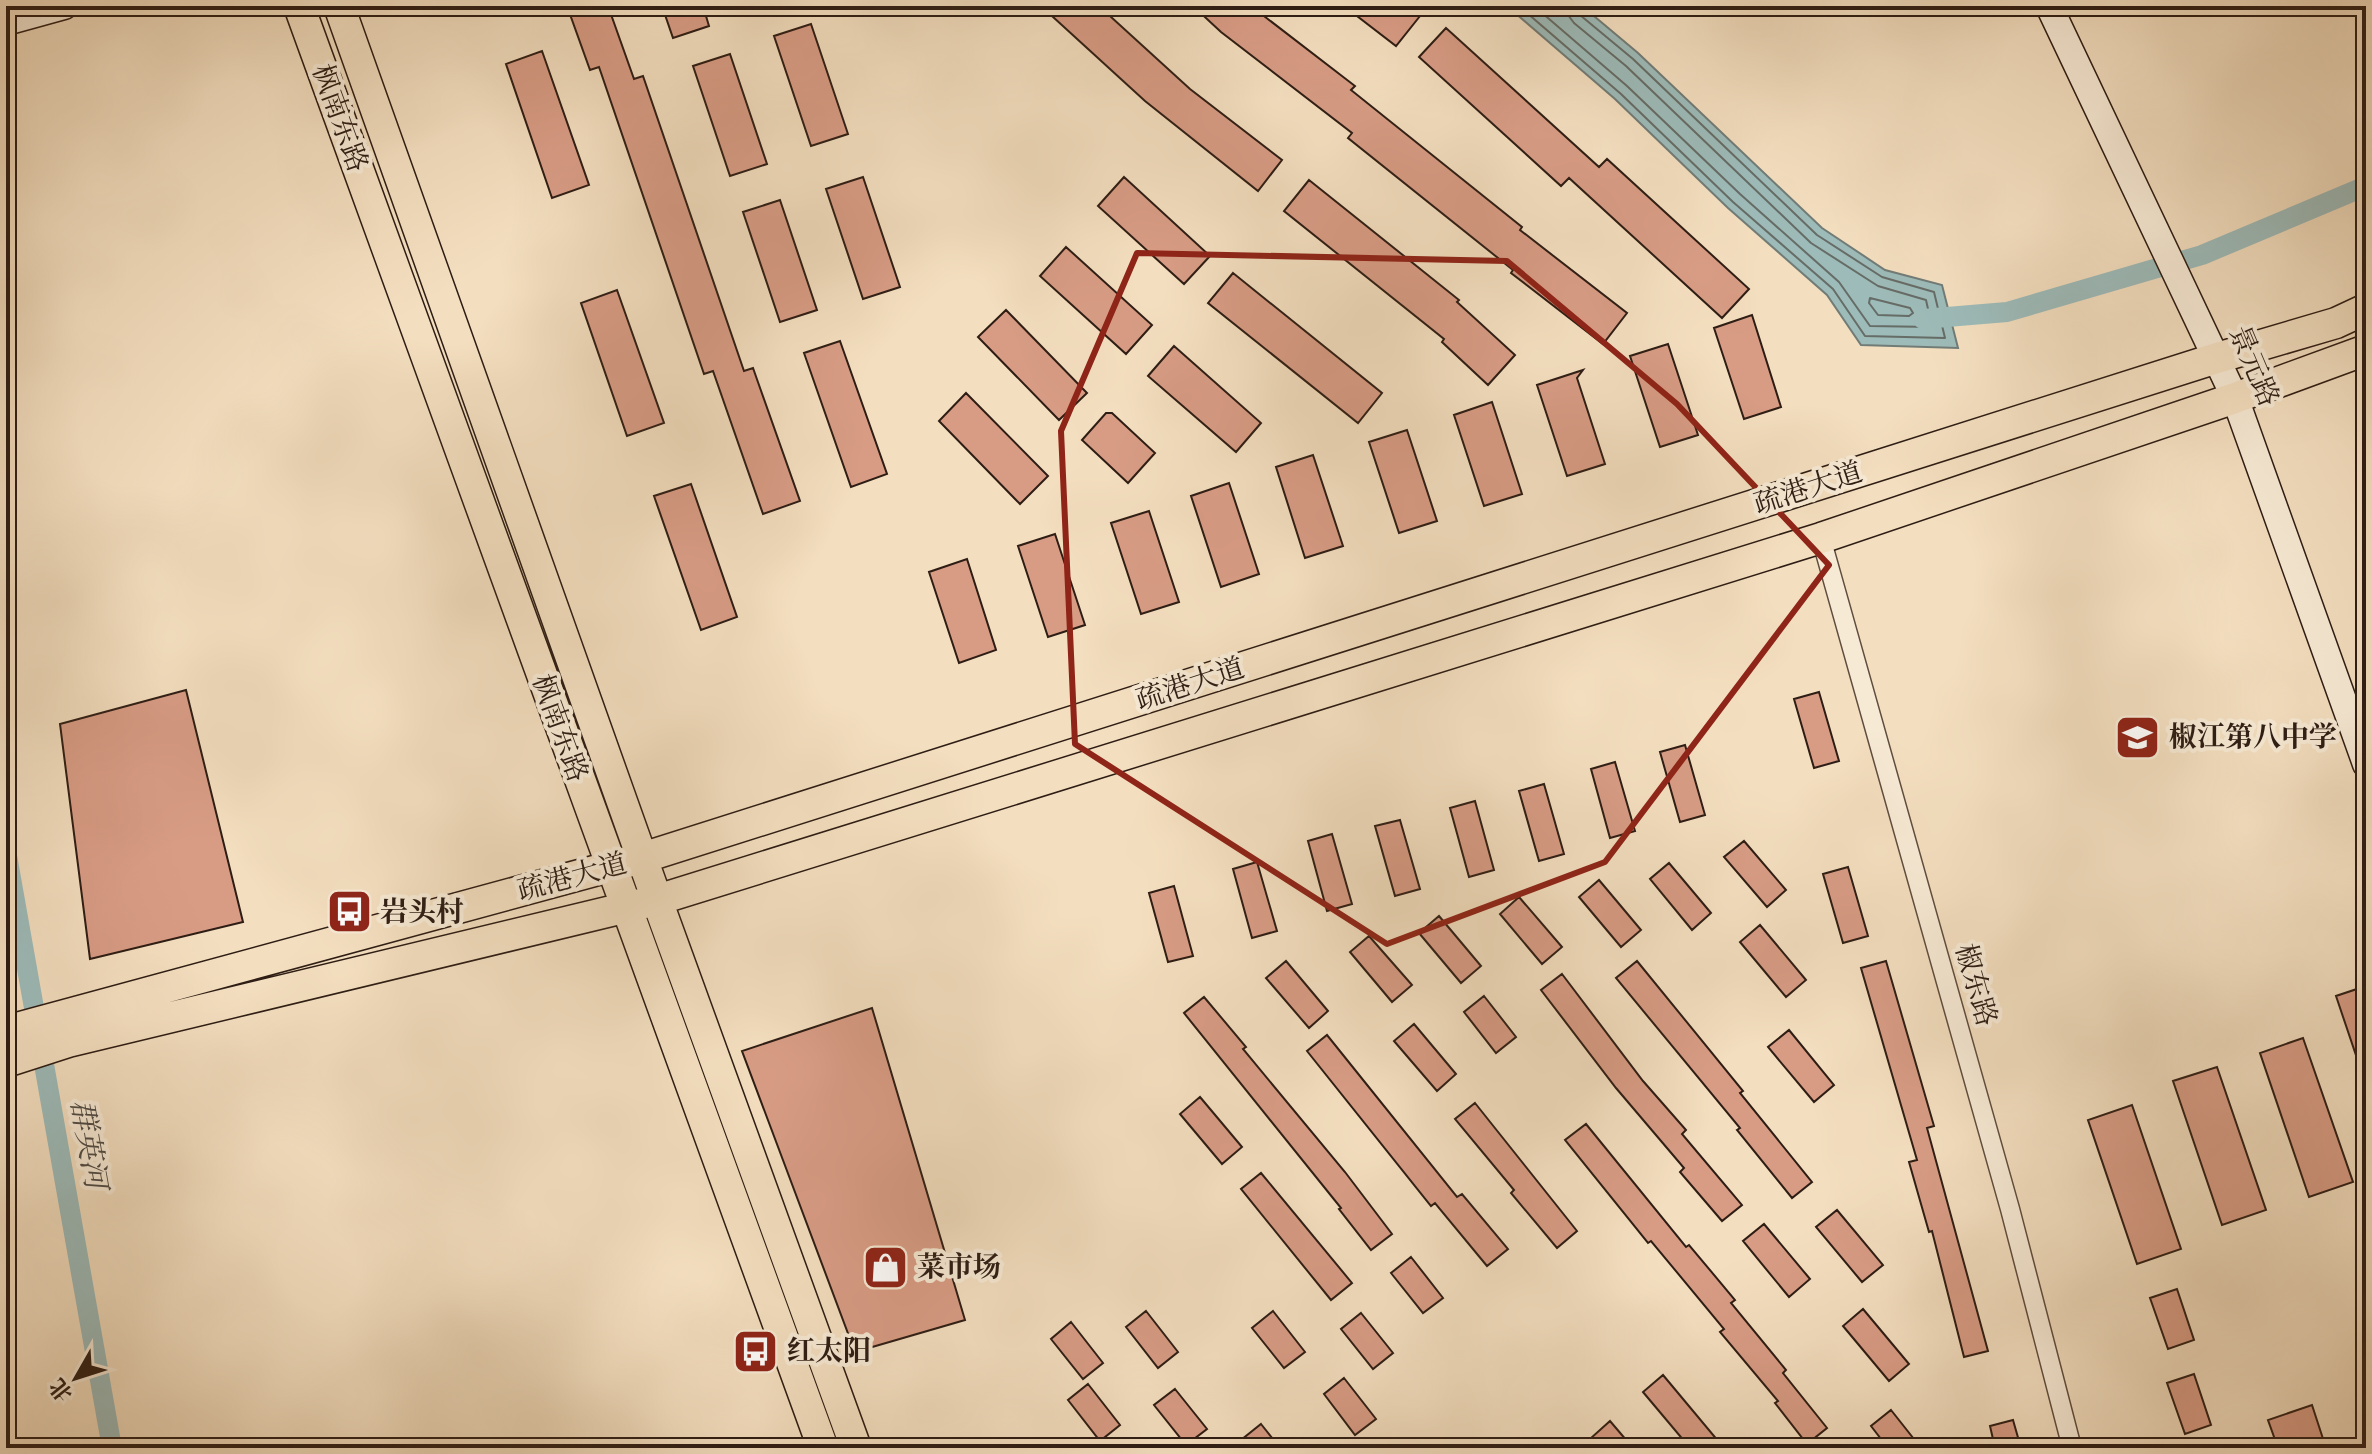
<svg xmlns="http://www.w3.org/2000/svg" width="2372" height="1454" font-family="Alegreya,'Noto Serif SC',serif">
  <rect width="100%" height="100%" fill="#f3debf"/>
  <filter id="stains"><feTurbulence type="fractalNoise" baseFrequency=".0025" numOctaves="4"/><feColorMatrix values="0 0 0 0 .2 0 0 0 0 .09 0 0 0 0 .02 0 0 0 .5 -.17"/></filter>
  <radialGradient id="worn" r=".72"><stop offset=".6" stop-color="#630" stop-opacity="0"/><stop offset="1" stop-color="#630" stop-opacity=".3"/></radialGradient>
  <path fill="#9dbbb9" stroke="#717c77" stroke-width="2" d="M1507 6H1582L1638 53 1822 228 1885 270 1942 285 1958 348 1861 345 1827 295 1728 208 1615 99Z"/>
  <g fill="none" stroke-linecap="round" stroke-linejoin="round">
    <path stroke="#666c66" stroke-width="2" d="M1519 6 1621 94 1733 202 1833 289 1865 336 1945 338 1934 292 1882 277 1817 235 1633 59 1580 15 1577 6
      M1534 6 1627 86 1740 194 1839 282 1870 326 1932 327 1926 300 1878 286 1811 243 1626 66 1574 23 1568 15 1567 6
      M1870 298 1910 308 1913 313 1909 316 1878 315 1869 303Z"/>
    <path stroke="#9dbbb9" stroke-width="20" d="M1923 319 2007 312 2202 255 2366 186
      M6 850 112 1448"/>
  </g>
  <path fill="#d89c85" stroke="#2e1d14" stroke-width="2" d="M567 6H608L634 79 643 76 744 371 753 368 800 501 763 514 713 371 704 374 599 67 590 70Z
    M662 6H703L709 26 673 38Z
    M1041 6H1099L1190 89 1282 160 1258 191 1145 101Z
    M1193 6H1251L1355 86 1351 90 1522 227 1520 230 1627 313 1603 344 1511 273 1513 270 1348 138 1352 133 1221 32Z
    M1344 6H1407L1420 16 1396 46Z
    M811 24 848 134 811 146 774 36Z
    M1446 28 1599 167 1607 159 1749 289 1722 318 1569 178 1561 186 1419 57Z
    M542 51 589 185 552 198 506 64Z
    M730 54 767 164 730 176 693 66Z
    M863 177 900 287 863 299 826 189Z
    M1124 177 1210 256 1184 284 1098 206Z
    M1309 180 1459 300 1457 302 1515 355 1488 385 1442 342 1444 339 1284 211Z
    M780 200 817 310 780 322 743 212Z
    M1066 247 1152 325 1126 354 1040 276Z
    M1233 273 1382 393 1358 423 1208 303Z
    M617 290 664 423 627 436 581 303Z
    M1006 310 1087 393 1059 420 978 337Z
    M1752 315 1781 407 1744 419 1714 328Z
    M840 341 887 474 851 487 804 353Z
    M1668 344 1698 435 1660 447 1630 356Z
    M1174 346 1261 423 1236 452 1148 376Z
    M1583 370 1577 378 1605 464 1567 476 1537 385Z
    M966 393 1048 476 1020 504 939 421Z
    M1492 402 1522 494 1484 506 1454 415Z
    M1106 413H1112L1155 453 1128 483 1082 440Z
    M1407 430 1437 521 1399 533 1369 442Z
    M1313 455 1343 546 1305 558 1276 467Z
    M1229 483 1259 574 1221 587 1191 496Z
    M691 484 737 617 701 630 654 496Z
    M1149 511 1179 602 1141 614 1111 523Z
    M1055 534 1085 625 1048 637 1018 546Z
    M967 559 996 650 959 663 929 572Z
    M186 690 243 922 90 959 60 724Z
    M1819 692 1839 761 1814 768 1794 699Z
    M1685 745 1705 815 1680 822 1660 752Z
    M1615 762 1635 831 1610 838 1591 769Z
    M1544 784 1564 854 1539 861 1519 791Z
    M1475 801 1494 870 1469 877 1450 808Z
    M1400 820 1420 889 1395 896 1375 826Z
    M1332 834 1352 904 1327 911 1308 841Z
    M1744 841 1786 890 1767 907 1724 857Z
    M1257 862 1277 931 1252 938 1233 869Z
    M1669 863 1711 913 1692 930 1650 879Z
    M1848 867 1868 936 1843 943 1823 874Z
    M1599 880 1641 930 1621 947 1579 897Z
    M1174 886 1193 956 1168 962 1149 893Z
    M1519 897 1562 947 1542 964 1500 914Z
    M1439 916 1481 966 1461 983 1419 933Z
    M1760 925 1806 980 1786 997 1740 942Z
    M1369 936 1412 985 1392 1002 1350 952Z
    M1286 961 1328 1011 1309 1028 1266 978Z
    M1637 961 1743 1091 1740 1093 1812 1182 1792 1198 1737 1130 1740 1128 1616 978Z
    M1886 961 1934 1126 1927 1128 1988 1351 1964 1357 1932 1231 1929 1232 1909 1162 1917 1160 1861 968Z
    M1562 974 1643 1081 1686 1130 1682 1134 1742 1205 1722 1221 1680 1172 1684 1168 1616 1088 1541 990Z
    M2366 986V1076H2363L2336 996Z
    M1484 996 1516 1037 1496 1053 1464 1012Z
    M1204 997 1246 1047 1243 1049 1345 1172 1392 1234 1371 1250 1339 1209 1341 1208 1184 1013Z
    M872 1008 965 1320 855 1352 742 1051Z
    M1414 1024 1456 1074 1437 1091 1394 1041Z
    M1789 1030 1834 1085 1814 1102 1768 1047Z
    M1327 1035 1457 1197 1462 1194 1508 1249 1487 1266 1435 1203 1431 1206 1307 1051Z
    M2303 1038 2353 1182 2309 1197 2260 1053Z
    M2217 1067 2266 1210 2222 1225 2173 1081Z
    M1200 1097 1242 1147 1222 1164 1180 1114Z
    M1475 1103 1577 1231 1557 1248 1511 1193 1514 1190 1455 1119Z
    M2132 1105 2181 1249 2137 1264 2088 1120Z
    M1586 1124 1686 1247 1689 1245 1735 1300 1731 1303 1786 1370 1783 1373 1827 1428 1807 1444 1775 1403 1778 1401 1720 1332 1724 1329 1651 1241 1648 1243 1565 1140Z
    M1261 1173 1352 1283 1331 1300 1241 1189Z
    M1837 1210 1883 1265 1862 1282 1816 1227Z
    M1764 1224 1810 1279 1789 1297 1743 1241Z
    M1411 1257 1443 1298 1423 1313 1391 1273Z
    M2177 1289 2194 1340 2168 1349 2150 1298Z
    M1863 1309 1909 1364 1889 1381 1843 1326Z
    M1146 1311 1178 1352 1158 1368 1126 1327Z
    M1273 1311 1305 1352 1284 1368 1252 1328Z
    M1361 1313 1393 1353 1373 1369 1341 1329Z
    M1071 1322 1103 1363 1083 1379 1051 1339Z
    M2194 1374 2211 1425 2185 1434 2167 1383Z
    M1663 1375 1724 1448H1690L1643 1392Z
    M1344 1378 1376 1419 1355 1435 1324 1394Z
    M1088 1384 1120 1425 1100 1441 1068 1400Z
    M1175 1389 1207 1429 1186 1445 1154 1405Z
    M2312 1405 2326 1448H2278L2268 1420Z
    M1891 1410 1921 1448H1888L1871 1426Z
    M2013 1420 2021 1448H1995L1990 1426Z
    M1610 1421 1633 1448H1599L1591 1438Z
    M1261 1424 1280 1448H1231Z"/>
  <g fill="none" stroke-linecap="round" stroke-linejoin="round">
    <defs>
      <path id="street" d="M1821 538 2010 1209 2072 1448"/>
      <path id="secondary" d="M2049 6 2235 398 2366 764
        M6 22 64 6"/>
      <path id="primary" d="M299 6 823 1448
        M339 6 657 900 856 1448
        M6 1031 642 858 2217 358 2336 323 2366 309
        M6 1062 68 1042 657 900 1821 538 2235 398 2366 350"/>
    </defs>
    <use href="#street" stroke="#5f4d3f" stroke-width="21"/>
    <use href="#secondary" stroke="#2e1d14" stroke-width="29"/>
    <use href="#primary" stroke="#2e1d14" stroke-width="33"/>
    <use href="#street" stroke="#f7ead5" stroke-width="18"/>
    <use href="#secondary" stroke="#f7ead5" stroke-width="26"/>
    <use href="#primary" stroke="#f3debf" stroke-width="30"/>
  </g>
  <path fill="none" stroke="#8f2418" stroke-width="6" stroke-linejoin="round" d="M1137 253 1507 261 1677 404 1829 565 1605 862 1387 944 1075 744 1061 431Z"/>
  <defs>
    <symbol id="school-square" viewBox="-11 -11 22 22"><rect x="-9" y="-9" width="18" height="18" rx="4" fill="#8f2418" stroke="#f7ead5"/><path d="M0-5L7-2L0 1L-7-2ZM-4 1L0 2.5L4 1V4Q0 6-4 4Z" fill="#fff"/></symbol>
    <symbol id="bus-square" viewBox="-11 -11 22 22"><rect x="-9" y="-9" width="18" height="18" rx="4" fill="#8f2418" stroke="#f7ead5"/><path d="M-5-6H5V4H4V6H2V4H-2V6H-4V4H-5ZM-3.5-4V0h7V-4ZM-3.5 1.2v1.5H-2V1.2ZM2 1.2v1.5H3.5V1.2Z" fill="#fff"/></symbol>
    <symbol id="shop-square" viewBox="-11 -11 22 22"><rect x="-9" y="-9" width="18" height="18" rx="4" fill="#8f2418" stroke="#f7ead5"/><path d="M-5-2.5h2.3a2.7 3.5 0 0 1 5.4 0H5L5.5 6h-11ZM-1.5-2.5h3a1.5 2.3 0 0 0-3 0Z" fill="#fff"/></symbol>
  </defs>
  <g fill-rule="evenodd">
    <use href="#school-square" x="2112" y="712" width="51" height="51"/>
    <use href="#bus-square" x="324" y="886" width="51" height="51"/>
    <use href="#shop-square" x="860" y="1242" width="51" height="51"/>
    <use href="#bus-square" x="730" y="1326" width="51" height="51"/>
  </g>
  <g text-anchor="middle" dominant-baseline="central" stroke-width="8" stroke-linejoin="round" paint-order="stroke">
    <g font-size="28" fill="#2e1d14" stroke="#f7ead5">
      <text transform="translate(340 118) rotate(70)">枫南东路</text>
      <text transform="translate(2254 366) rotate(67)">景元路</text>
      <text transform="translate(1808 488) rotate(-18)">疏港大道</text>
      <text transform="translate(1190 684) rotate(-18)">疏港大道</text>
      <text transform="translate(560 728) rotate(70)">枫南东路</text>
      <text transform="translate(572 877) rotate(-15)">疏港大道</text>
      <text transform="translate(1976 985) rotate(74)">椒东路</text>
    </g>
    <g font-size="28" font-weight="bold" fill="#2e1d14" stroke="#f7ead5" text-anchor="start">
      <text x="2169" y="737">椒江第八中学</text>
      <text x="380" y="912">岩头村</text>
      <text x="917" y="1267">菜市场</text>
      <text x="787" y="1351">红太阳</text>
    </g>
    <g font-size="30" font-style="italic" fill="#4f4c46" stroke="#f7ead5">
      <text transform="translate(89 1144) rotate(80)">群英河</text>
    </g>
  </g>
  <rect width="2372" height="1454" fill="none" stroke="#f3debf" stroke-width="32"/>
  <rect x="8" y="8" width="2356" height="1438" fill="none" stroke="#2e1d14" stroke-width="4"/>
  <rect x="16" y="16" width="2340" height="1422" fill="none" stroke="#2e1d14" stroke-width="2"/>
  <g transform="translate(76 1378) rotate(231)" stroke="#f7ead5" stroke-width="6" paint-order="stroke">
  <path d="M0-6L14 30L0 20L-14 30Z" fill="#2e1d14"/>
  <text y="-12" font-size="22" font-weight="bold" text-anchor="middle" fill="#2e1d14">北</text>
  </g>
  <rect width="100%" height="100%" filter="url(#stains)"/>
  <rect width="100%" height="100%" fill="url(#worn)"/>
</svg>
